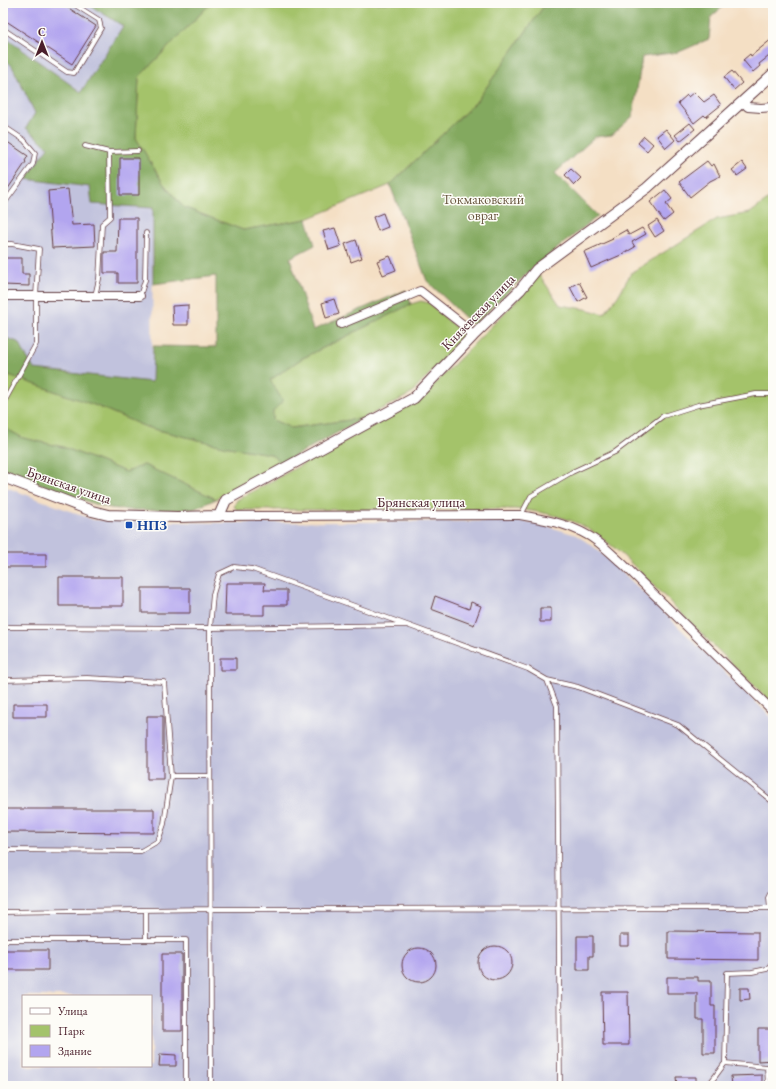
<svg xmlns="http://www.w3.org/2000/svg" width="776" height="1089" font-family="'EB Garamond',serif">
  <rect width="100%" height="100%" fill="#fdfcf7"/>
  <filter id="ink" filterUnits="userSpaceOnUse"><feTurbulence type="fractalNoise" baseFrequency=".025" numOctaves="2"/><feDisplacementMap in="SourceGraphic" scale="8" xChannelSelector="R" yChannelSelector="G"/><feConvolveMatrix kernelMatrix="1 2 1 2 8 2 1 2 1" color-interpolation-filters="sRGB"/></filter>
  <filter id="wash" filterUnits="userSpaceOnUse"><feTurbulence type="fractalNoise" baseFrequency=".012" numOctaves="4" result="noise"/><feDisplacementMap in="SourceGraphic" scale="16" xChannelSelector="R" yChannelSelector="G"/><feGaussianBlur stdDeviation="0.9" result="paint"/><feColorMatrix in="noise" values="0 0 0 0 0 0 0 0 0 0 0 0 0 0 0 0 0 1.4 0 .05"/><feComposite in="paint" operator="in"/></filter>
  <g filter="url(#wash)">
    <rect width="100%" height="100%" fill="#f4dfc4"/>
    <path fill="#c1c2dd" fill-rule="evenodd" d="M3 3H86L123 26 81 92 3 36Z
      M3 57 12 66 35 113 26 128 48 147 27 179 90 187 92 204 153 208 152 382 34 369 18 342 3 337Z
      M3 486 94 520 221 523 519 521 537 523 576 535 594 547 616 566 773 719V1086H3ZM23 996H151V1066H23Z"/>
    <path fill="#a4c36b" stroke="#77714b" d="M211 3H546L476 102 390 185 307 219 243 230 183 207 163 183 136 138 139 77Z
      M773 196V704C736 668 699 631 663 595 637 570 612 540 579 524 559 515 537 511 515 509L237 510 234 506 237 500 418 401 523 294 538 273 560 305 585 309 604 314 618 296 631 273 717 219 750 213Z
      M421 301 429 303 461 332 462 339 411 394 364 418 291 428 273 420 270 380 301 359 411 304Z
      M3 373 97 406 146 427 223 446 270 454 282 463 216 499 144 465 126 472 63 447 23 438 3 427Z"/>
    <path fill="#83a95f" stroke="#666445" d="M86 3H211L139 77 136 138 163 183 183 207 243 230 307 219 315 245 290 258 313 330 406 290 411 304 301 359 270 380 283 401 273 411V420L291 428 364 418 282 463 270 454 223 446 146 427 97 406 3 373V337L18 342 34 369 152 382 153 346 216 347V276L153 284V208L92 204 90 187 26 179 48 147 26 128 35 113 12 66 3 57V36L81 92 123 26Z
      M546 3H727L711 17 709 39 679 52 642 57 633 116 612 135 595 137 555 173 598 216 534 267 473 325 427 281 390 185 476 102Z
      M3 427 23 438 63 447 126 472 144 465 216 499 194 509 188 510H130L110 508 94 504 3 470Z"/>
    <g id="blocks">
      <path fill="#b2a5ef" d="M3 3H61L96 26 72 64 3 19Z
        M773 38V53L759 64 760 66 753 72 743 60 750 54 751 56Z
        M732 71 742 83 734 90 724 77Z
        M694 92 704 102 714 95 721 105 706 117 704 115 694 123 678 103 687 95 688 97Z
        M690 123 695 129 680 141 675 135Z
        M666 129 675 140 666 148 657 136Z
        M644 136 653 144 647 151 638 143Z
        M3 139 28 156 25 161 26 162 3 196Z
        M120 158H139V195H120Z
        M707 161 711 166 714 164 720 176 710 181 690 197 679 182Z
        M742 162 747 169 737 176 732 170Z
        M571 169 581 178 574 185 565 175Z
        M68 189 72 225 94 224 95 246 52 248 48 191Z
        M665 190 672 199 666 204 673 214 664 221 650 202Z
        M383 213 388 227 378 231 373 217Z
        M118 218H137V283H118V273H104V252H117Z
        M657 220 664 231 655 237 648 226Z
        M335 228 341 246 329 250 323 231Z
        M642 228 646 234 632 242 635 247 621 255 591 268 584 252 613 239 612 238 626 230 629 235Z
        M356 240 362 258 351 262 345 244Z
        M390 256 396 270 383 275 377 261Z
        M3 258H22V274H29V286L3 285Z
        M579 282 587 297 578 302 570 287Z
        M334 299 339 314 326 318 322 303Z
        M188 305V325H173L172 306Z
        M4 554H46V567H4Z
        M59 577H123V606H59Z
        M226 583H265L264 590H287V605H264V615H225Z
        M142 588H190V613H142Z
        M435 596 469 609 471 602 481 606 474 625 431 609Z
        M540 608H551V622H540Z
        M220 658H236V670H220Z
        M13 704H47V717H13Z
        M147 716H163V779H147Z
        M3 809H154V833L3 832Z
        M668 931 758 932V960L668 959Z
        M620 935H629V946H620Z
        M577 936H593V956H589V970H577Z
        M478 963a17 17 0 1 1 34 0a17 17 0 1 1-34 0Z
        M402 965a17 17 0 1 1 34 0a17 17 0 1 1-34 0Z
        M3 950H48V970H3Z
        M162 954H182V1031H162Z
        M667 977H698V981H711V1006H715V1053H703V1019H697V993H667Z
        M740 988H749L750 999 740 1000Z
        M602 992H628L629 1045H603Z
        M758 1029H773V1060L758 1061Z
        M160 1054 176 1055V1066H159Z
        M762 1075V1086H732L731 1076Z
        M676 1077H696V1086H677Z"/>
    </g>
  </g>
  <g filter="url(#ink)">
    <use href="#blocks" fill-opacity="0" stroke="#643c42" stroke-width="1"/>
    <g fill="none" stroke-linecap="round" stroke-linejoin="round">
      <defs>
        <path id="service" d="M3 29 67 72 74 73 101 28 99 20 72 3
          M3 126 24 140 35 153 33 164 3 205
          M85 146 109 152 138 151
          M3 244H12L39 249 36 296V344L3 404
          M95 296 99 279 102 224 110 217 109 152
          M140 296 145 280 146 233
          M521 515 531 496 572 472 615 452 663 416 698 405 756 394H773
          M407 625 252 569 234 567 219 574 213 594 210 628 407 625 528 669 547 680 557 706 560 1086
          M3 627 210 628 211 1086
          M3 680 87 678 164 682 171 776H210
          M547 680 578 687 678 725 773 802
          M3 850 141 851 158 841 164 824 171 776
          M770 908 769 897 773 889
          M146 910V939
          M3 912 210 909 773 908
          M3 940H186V1086
          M725 1063 767 1067 768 1086
          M708 1086 725 1063 727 973 752 972 767 969 773 962"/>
        <path id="minor" d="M743 102 748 107 761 108 773 107
          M3 296H140
          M341 324 420 291 462 324 473 336
          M219 516 520 515C548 520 576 525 598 542 607 549 615 557 624 565L773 711"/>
        <path id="tertiary" d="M3 477 92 511 108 515 177 517 219 516 226 500 414 398 473 336 520 290 537 269 647 188 773 74"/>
      </defs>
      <use href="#service" stroke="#643c42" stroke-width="5.5"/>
      <use href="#minor" stroke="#643c42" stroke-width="10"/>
      <use href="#tertiary" stroke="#643c42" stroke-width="12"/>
      <use href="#service" stroke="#fff" stroke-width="4"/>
      <use href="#minor" stroke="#fff" stroke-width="8"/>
      <use href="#tertiary" stroke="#fff" stroke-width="10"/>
    </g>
  </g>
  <rect fill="#1a4fb4" stroke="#fdfcf7" stroke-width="1.5" x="125" y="521" width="8" height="8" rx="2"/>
  <g text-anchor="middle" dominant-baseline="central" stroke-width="3" stroke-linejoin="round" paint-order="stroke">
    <g font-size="14" fill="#6a5841" stroke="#fdfcf7">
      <text x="483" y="199">Токмаковский<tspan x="483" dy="16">овраг</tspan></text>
    </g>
    <g font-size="14" fill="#4a1f2b" stroke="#fdfcf7">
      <text transform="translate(478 312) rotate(-46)">Князевская улица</text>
      <text transform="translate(69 485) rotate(19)">Брянская улица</text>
      <text x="421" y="502">Брянская улица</text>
    </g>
    <g font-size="14" font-weight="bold" fill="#164399" stroke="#fdfcf7" text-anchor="start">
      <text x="137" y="525">НПЗ</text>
    </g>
  </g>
  <rect width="776" height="1089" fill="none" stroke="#fdfcf7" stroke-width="16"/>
  <rect x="22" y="995" width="130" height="72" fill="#fdfcf7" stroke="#b5a4a5"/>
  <rect x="30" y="1008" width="20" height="6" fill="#ffffff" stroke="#b5a4a5"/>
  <text x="58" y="1015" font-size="12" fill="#4a1f2b">Улица</text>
  <rect x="30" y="1025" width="20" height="12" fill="#a4c36b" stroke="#b5a4a5"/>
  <text x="58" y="1035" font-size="12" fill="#4a1f2b">Парк</text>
  <rect x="30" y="1045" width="20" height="12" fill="#b2a5ef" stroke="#b5a4a5"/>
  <text x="58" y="1055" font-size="12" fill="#4a1f2b">Здание</text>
  <g transform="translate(42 42)" stroke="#fdfcf7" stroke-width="3" paint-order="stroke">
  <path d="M0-3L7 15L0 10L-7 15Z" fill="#4a1f2b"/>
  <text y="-6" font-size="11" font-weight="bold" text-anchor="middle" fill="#4a1f2b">С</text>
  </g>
</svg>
